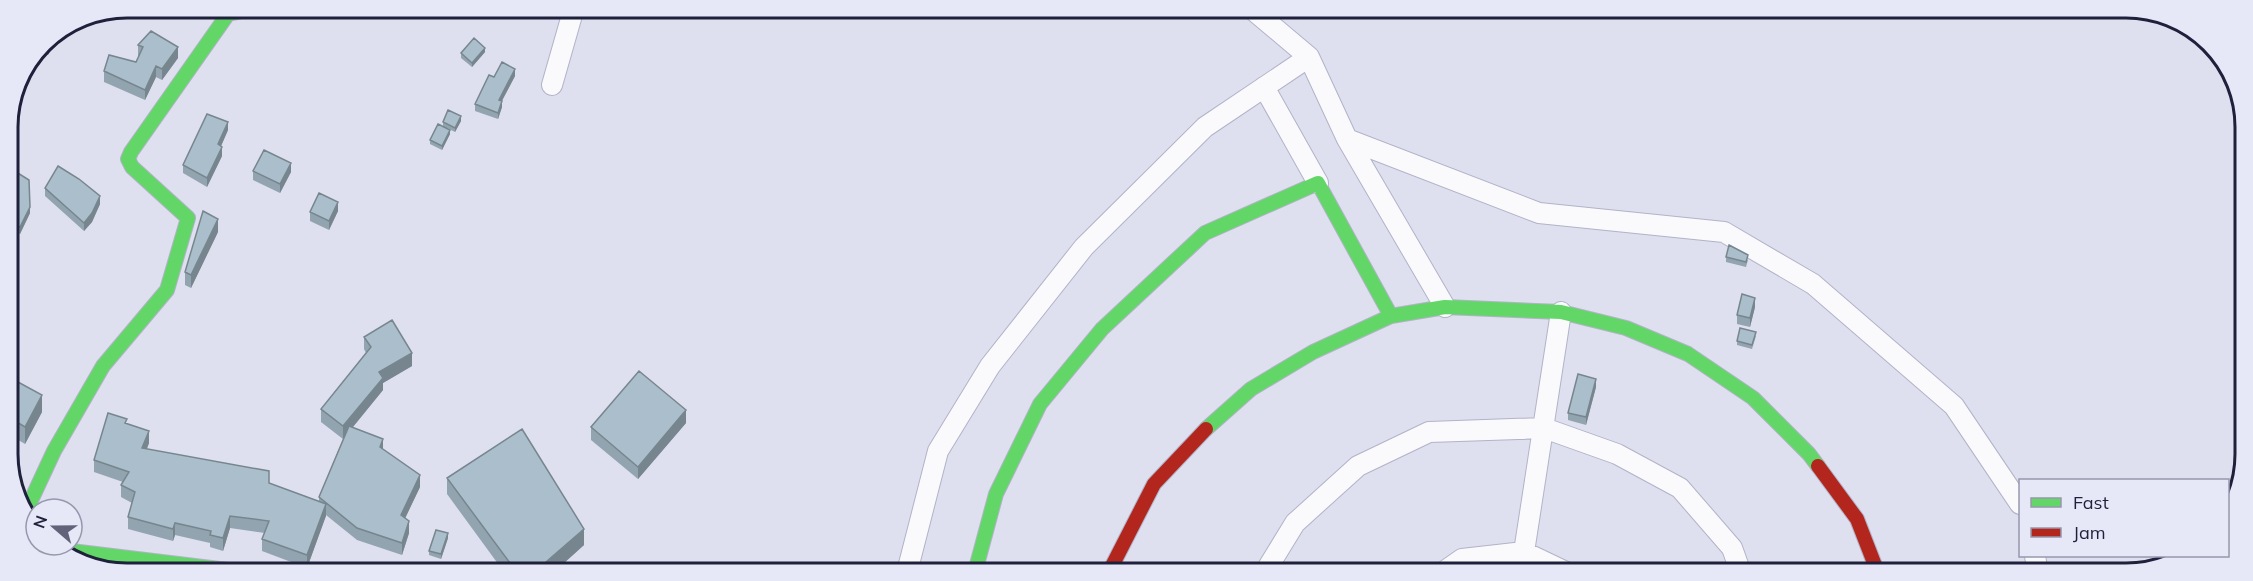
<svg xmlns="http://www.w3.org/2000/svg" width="2253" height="581" font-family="Mulish,sans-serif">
  <rect width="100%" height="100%" fill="#dedfef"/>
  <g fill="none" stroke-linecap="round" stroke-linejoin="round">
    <defs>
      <path id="street" d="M1252 9 1309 57 1347 139 1539 213 1724 232 1813 284 1954 406 2020 504
        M552 85 574 8
        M1264 87 1318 183
        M1347 139 1445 307
        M1524 552 1561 312
        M2035 556 2038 573
        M907 572 938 451 990 366 1084 247 1205 127 1309 57
        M1265 572 1295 523 1358 466 1429 432 1544 428 1617 454 1680 488 1732 548 1741 573
        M1442 573 1462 559 1524 552 1568 573"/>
      <path id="fast" d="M1206 429 1251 389 1313 352 1391 316 1445 307 1561 312 1626 328 1688 354 1753 398 1809 454 1818 466
        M27 509 54 451 103 366 167 290 188 218 132 167 128 159 131 152 228 14 255 8
        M63 550 236 571
        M975 572 996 494 1040 404 1102 329 1205 233 1318 183 1391 316"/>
      <path id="jam" d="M1818 466 1857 519 1878 573
        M1109 572 1154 484 1206 429"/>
    </defs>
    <use href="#street" stroke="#b1b3c7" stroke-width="22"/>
    <use href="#fast" stroke="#b1b3c7" stroke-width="16"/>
    <use href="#jam" stroke="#b1b3c7" stroke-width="16"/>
    <use href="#street" stroke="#fafafd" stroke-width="20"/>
    <use href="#fast" stroke="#63d668" stroke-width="14"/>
    <use href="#jam" stroke="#b3261e" stroke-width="14"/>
  </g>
  <path fill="#92a4af" d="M43 42H53L48 55 37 51Z
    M138 45 178 58 162 80 156 77 145 100 104 82V71L136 62 139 56H138Z
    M485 52 472 67 461 58V53Z
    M515 76 502 101V107L498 119 475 111V104L494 77Z
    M461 121 455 132 447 128 450 134 442 150 430 144V140L443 126V122Z
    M228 130 221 146 222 156 207 187 183 173V165Z
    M8 167 30 213 20 234 16 232Z
    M253 171 291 172 280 193 253 180Z
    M45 188 100 204 92 222 84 231 45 196Z
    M338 211 329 230 310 221V212Z
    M218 232 191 288 185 285V272Z
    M1726 257 1748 260 1746 267 1726 262Z
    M1755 307 1750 327 1737 324V315Z
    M1756 336 1752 349 1737 345V341Z
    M364 337 412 366 383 383V390L353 427 383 449 420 487 405 518 409 533 402 555 357 540 326 515 307 568 262 551V539L265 533 230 528 223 551 210 547V543L175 535 173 541 128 529V517L132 503 121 497V485L123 482 94 472V460L127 423 149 443 147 449 269 483 319 501V497L343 439 321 422V409L366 353 364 349Z
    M9 379 42 412 25 444 10 435Z
    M1596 387 1586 425 1568 420V413Z
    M686 423 638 479 591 440V427Z
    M447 478 584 545 554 572H504L447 494Z
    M448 538 441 559 429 555V551Z"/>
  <path fill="#77868e" d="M53 38V42L48 55V50Z
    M178 47V58L162 80V69Z
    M485 48V52L472 67V63Z
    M156 66V77L145 100V90Z
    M515 69V76L499 106V100Z
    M502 101V107L498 119V113Z
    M461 116V121L455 132V128Z
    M228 122V130L218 153V144Z
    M11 125V131L8 138V131Z
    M450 130V134L442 150V146Z
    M222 147V156L207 187V178Z
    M291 163V172L280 193V184Z
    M100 196V204L92 222 84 231V223Z
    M338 202V211L329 230V221Z
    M30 207V213L20 234V227Z
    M218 219V232L191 288V275Z
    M16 226V232L9 257V251Z
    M1755 298V307L1750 327V318Z
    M412 353V366L383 383V390L343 439V426L379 372Z
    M1596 379V387L1586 425V417Z
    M42 395V412L25 444V427Z
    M686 410V423L638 479V467Z
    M149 431V443L142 460V448Z
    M383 439V451L380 447Z
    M420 475V487L401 527V515Z
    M326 504V516L307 568V555Z
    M230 516V528L223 551V538Z
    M409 521V533L402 555V543Z
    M175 523V535L173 541V529Z
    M584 529V545L554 572H539V568Z
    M448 533V538L441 559V554Z"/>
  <path fill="#aabfcb" stroke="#77868e" stroke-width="1.5" d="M151 31 178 47 162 69 156 66 145 90 104 71 109 55 136 62 143 47 138 45Z
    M51 37 53 38 48 50 40 47 43 42Z
    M474 38 485 48 472 63 461 53Z
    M502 62 515 69 499 100 502 101 498 113 475 104 489 75 494 77Z
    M448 110 461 116 455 128 443 122Z
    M207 114 228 122 218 144 222 147 207 178 183 165Z
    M8 123 11 125 8 131Z
    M438 124 450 130 442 146 430 140Z
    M264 150 291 163 280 184 253 171Z
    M58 166 79 179 100 196 92 213 84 223 45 188Z
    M8 167 29 180 30 207 20 227 16 226 9 251Z
    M319 193 338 202 329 221 310 212Z
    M203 211 218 219 191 275 185 272Z
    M1729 245 1748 255 1746 262 1726 257Z
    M1742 294 1755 298 1750 318 1737 315Z
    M392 320 412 353 379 372 383 378 343 426 321 409 371 347 364 337Z
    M1740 328 1756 332 1752 345 1737 341Z
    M639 371 686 410 638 467 591 427Z
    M1578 374 1596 379 1586 417 1568 413Z
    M9 379 18 382 42 395 25 427 10 418Z
    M108 413 127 419 125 423 149 431 142 448 269 471V483L326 504 307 555 262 539 269 521 230 516 223 538 210 535 211 531 175 523 173 529 128 517 135 492 121 485 129 472 94 460Z
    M349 426 383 439 380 447 420 475 401 515 409 521 402 543 357 528 319 497Z
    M522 429 584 529 539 568 510 563 447 478Z
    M436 530 448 533 441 554 429 551Z"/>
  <path d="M0 0H2253V581H0ZM127 18H2126A109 109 0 0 1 2235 127V454A109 109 0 0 1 2126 563H127A109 109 0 0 1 18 454V127A109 109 0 0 1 127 18Z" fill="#e6e8f7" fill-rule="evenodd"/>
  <path fill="none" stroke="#1f203b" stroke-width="3" d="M127 18H2126A109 109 0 0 1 2235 127V454A109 109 0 0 1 2126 563H127A109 109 0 0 1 18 454V127A109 109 0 0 1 127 18Z"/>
  <rect x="2019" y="479" width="210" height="78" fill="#e6e8f7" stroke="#9698ac" stroke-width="1.5"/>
  <rect x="2031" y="498" width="30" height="9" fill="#63d668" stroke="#9698ac" stroke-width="1.5"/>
  <text x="2073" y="509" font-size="18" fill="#1f203b">Fast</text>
  <rect x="2031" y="528" width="30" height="9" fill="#b3261e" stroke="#9698ac" stroke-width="1.5"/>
  <text x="2073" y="539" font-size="18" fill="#1f203b">Jam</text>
  <g transform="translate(54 527) rotate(290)"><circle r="28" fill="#e6e8f7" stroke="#9698ac" stroke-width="1.5"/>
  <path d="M0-4.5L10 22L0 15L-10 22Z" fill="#62637a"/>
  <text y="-9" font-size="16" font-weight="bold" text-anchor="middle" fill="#1f203b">N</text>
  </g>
</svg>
